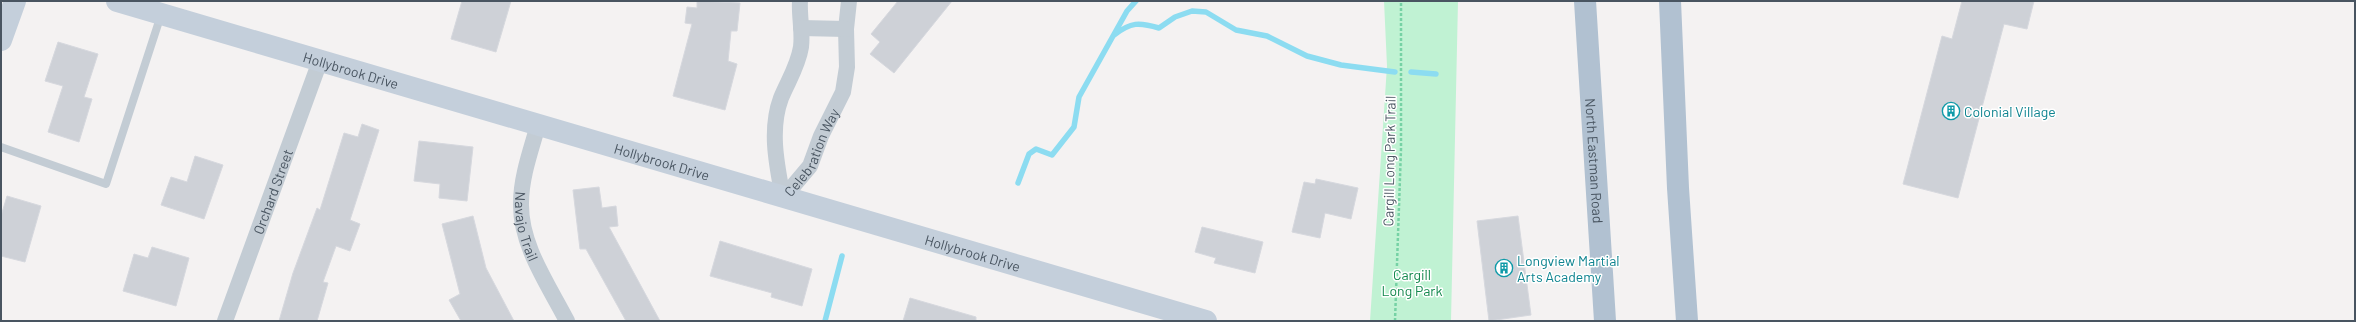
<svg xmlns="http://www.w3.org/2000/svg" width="2356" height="322" font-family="Barlow,sans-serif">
  <rect width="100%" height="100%" fill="#f4f2f2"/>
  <path fill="#c0f2d3" d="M1384 1H1458L1451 321H1370L1387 66Z"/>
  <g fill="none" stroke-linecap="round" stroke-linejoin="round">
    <path stroke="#8cdcf1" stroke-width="5.5" d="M1114 35C1131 22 1139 22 1159 28L1175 17 1192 11 1206 12 1236 30 1267 36 1307 56 1341 65 1395 72
      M1411 72 1436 74
      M1018 183 1029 154 1036 149 1052 155 1074 127 1079 97 1127 11 1136 1
      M825 321 842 256"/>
  </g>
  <path fill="#ced1d7" stroke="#d6d8de" d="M462 1H511L496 52 451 39Z
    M697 1 740 3 737 31H731L728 61 737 64 725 110 673 96 692 24 685 23 687 7 697 8Z
    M898 1H952L894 73 870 54 880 42 871 34Z
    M1962 1H2034L2027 29 2004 24 1958 198 1903 184 1942 36 1952 39Z
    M58 42 98 54 84 97 92 99 79 142 48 132 63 86 45 81Z
    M362 124 379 130 350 220 360 224 350 251 336 246 323 282 328 283 317 321H279L293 273 317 208 320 210 344 133 358 137Z
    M419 141 473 147 467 201 439 198 440 184 414 181Z
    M195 156 223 165 204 219 161 205 171 177 187 182Z
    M1316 179 1358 188 1351 219 1325 213 1320 238 1292 232 1304 182 1315 184Z
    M599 187 602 208 616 206 618 226 609 227 660 321H626L586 249H580L573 190Z
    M7 196 41 206 25 262 1 256V216Z
    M473 216 486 268 514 321H461L449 300 460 294 442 224Z
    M1518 216 1531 315 1489 321 1477 221Z
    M1202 227 1263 242 1255 273 1214 263 1216 258 1195 252Z
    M720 241 812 269 802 306 771 297 772 293 710 276Z
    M152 247 189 258 176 306 123 291 134 254 148 258Z
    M910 298 976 317V321H903Z"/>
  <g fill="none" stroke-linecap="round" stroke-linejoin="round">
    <path stroke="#76d2a5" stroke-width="2.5" stroke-dasharray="3 2" stroke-linecap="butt" d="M1395 321 1401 149V1"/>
    <path stroke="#c3ccd4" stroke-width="8" d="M1 147 106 184 161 15"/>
    <g stroke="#c3ccd4" stroke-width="16">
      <path id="s1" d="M800 1C799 16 803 32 801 47 798 66 788 81 781 98 769 130 777 166 783 198L810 166 821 136 843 92 847 67 846 29 849 1"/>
      <path d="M801 28 846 29"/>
      <path id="s2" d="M538 125C531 150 521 177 521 203 520 245 548 284 567 321"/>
      <path id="s3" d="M225 321 320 61"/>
    </g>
    <g stroke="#c4cfdb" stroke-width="22">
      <path id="s4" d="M117 1 1206 321"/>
      <path d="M1 40 15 1"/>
    </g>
    <g stroke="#b1c1d1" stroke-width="22">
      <path id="s5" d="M1585 1 1605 321"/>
      <path d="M1670 1 1678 188 1687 321"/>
    </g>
  </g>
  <defs>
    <symbol id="building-ring" viewBox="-11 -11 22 22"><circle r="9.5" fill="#fff" stroke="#0f9aa8" stroke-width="1.5"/><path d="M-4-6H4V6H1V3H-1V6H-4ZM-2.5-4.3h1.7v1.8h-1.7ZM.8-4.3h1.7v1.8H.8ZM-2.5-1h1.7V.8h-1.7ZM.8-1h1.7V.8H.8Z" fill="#0f9aa8"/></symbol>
  </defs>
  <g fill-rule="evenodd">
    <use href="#building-ring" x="1941" y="101" width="20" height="20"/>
    <use href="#building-ring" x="1494" y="258" width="20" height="20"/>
  </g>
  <g text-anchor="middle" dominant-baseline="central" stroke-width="3" stroke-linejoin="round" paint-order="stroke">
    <g font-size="14" fill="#495561" stroke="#fff">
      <text stroke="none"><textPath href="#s4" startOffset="244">Hollybrook Drive</textPath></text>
      <text stroke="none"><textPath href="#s1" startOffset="257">Celebration Way</textPath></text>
      <text transform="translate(1389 161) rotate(-89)">Cargill Long Park Trail</text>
      <text stroke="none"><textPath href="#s5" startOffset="160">North Eastman Road</textPath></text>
      <text stroke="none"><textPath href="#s4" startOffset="568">Hollybrook Drive</textPath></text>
      <text stroke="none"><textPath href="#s3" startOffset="138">Orchard Street</textPath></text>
      <text stroke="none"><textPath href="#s2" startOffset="104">Navajo Trail</textPath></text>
      <text stroke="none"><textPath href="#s4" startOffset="892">Hollybrook Drive</textPath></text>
    </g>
    <g font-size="14" fill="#0d838f" stroke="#fff" text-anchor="start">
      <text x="1964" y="111">Colonial Village</text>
      <text x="1517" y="260">Longview Martial<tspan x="1517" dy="16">Arts Academy</tspan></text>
    </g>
    <g font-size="14" fill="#13884d" stroke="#fff">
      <text x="1412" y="274">Cargill<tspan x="1412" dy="16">Long Park</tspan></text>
    </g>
  </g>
  <rect width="2356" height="322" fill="none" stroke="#495561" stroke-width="4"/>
</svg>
